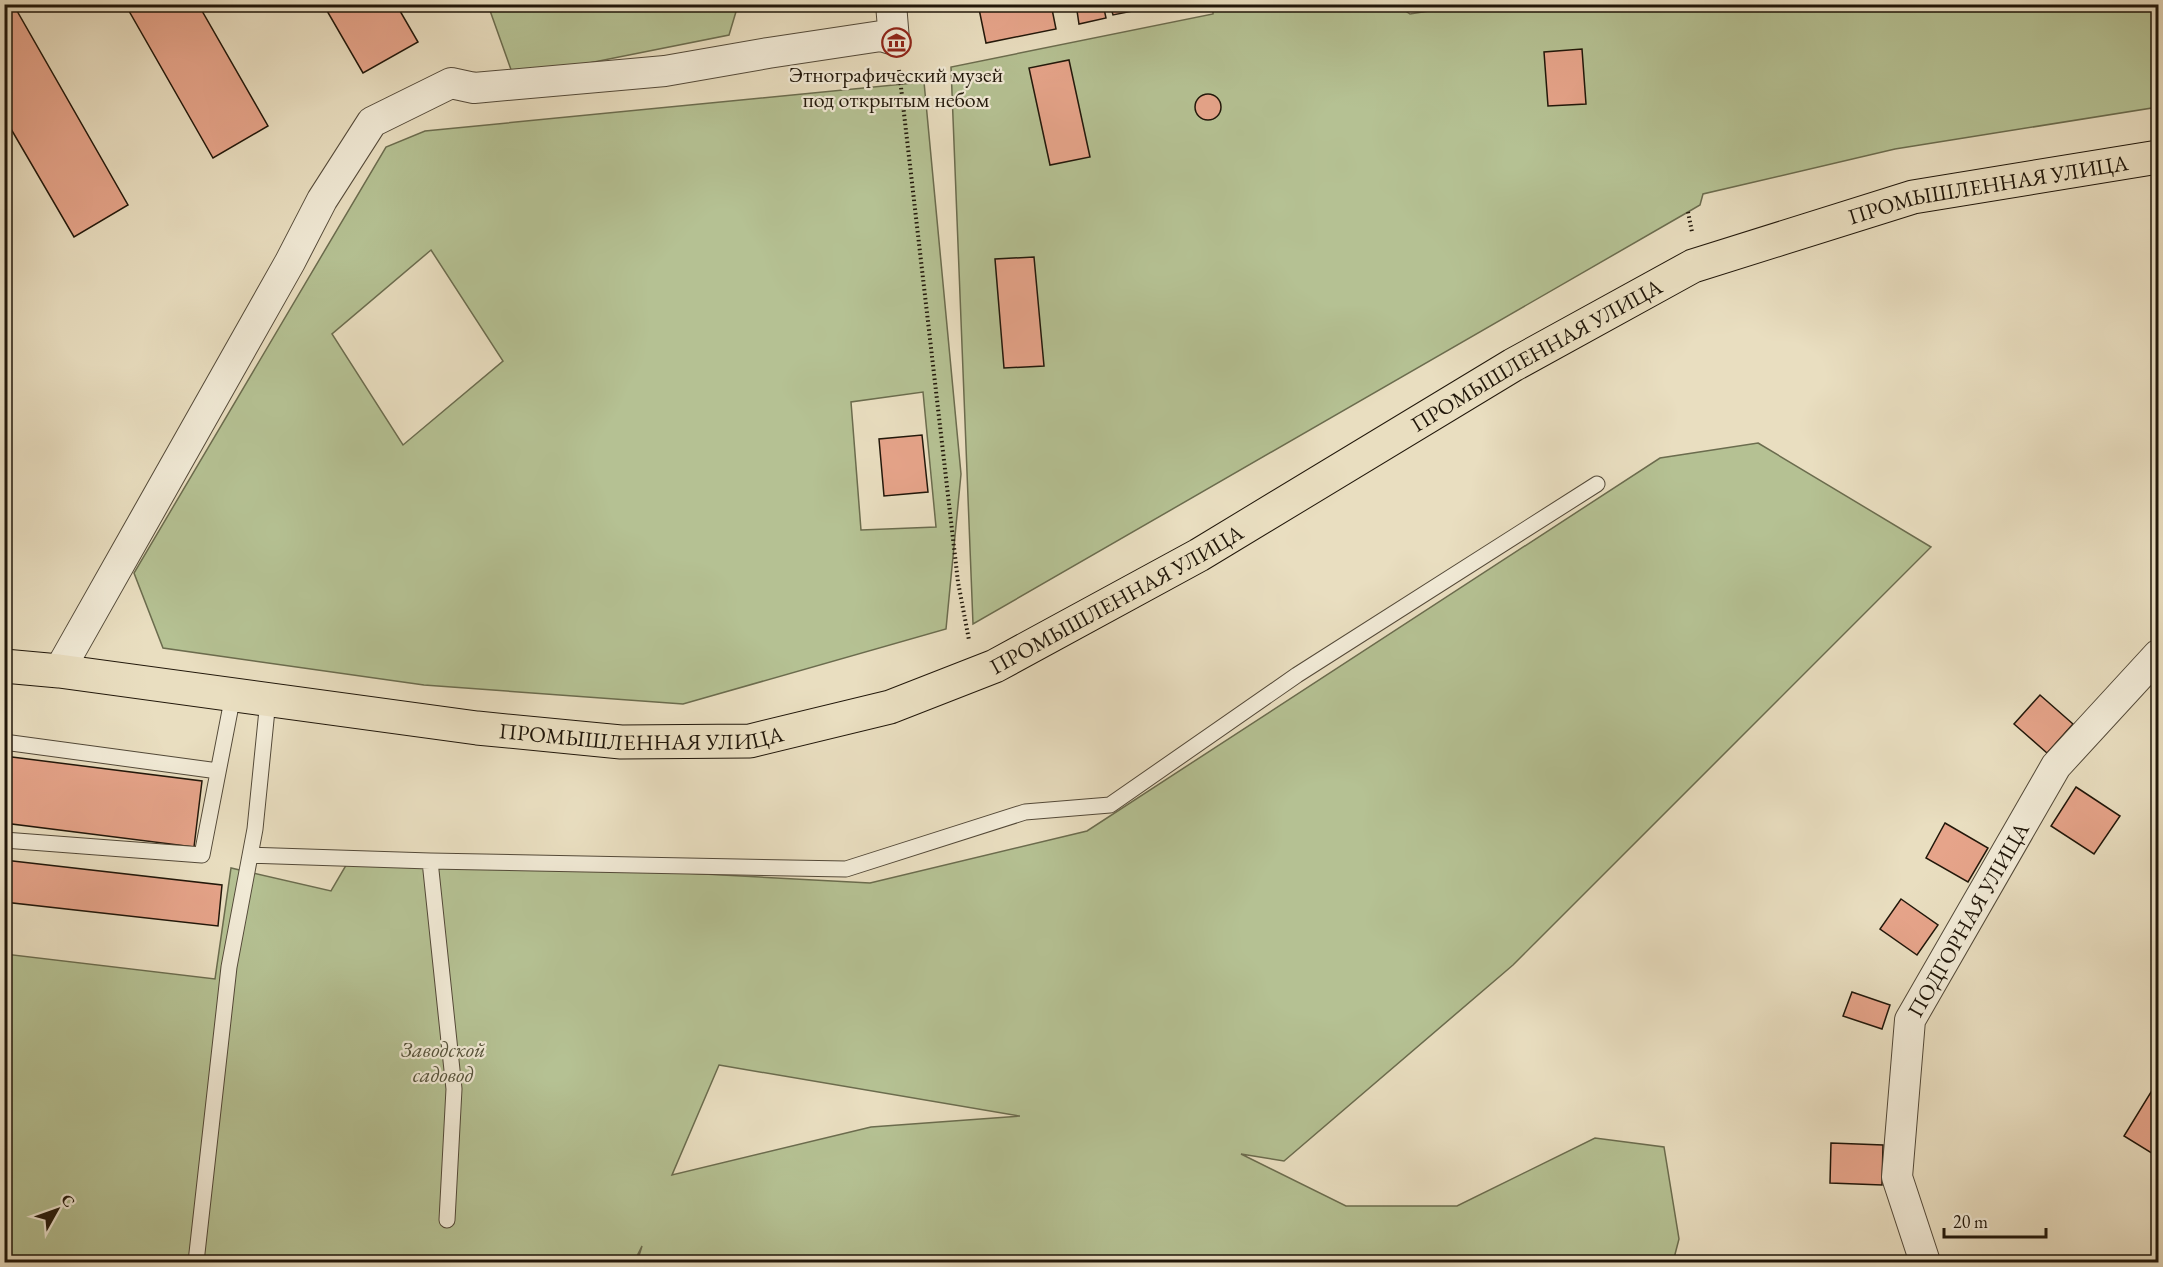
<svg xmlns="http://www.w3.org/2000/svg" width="2163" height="1267" font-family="'EB Garamond',serif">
  <rect width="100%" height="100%" fill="#e9dec0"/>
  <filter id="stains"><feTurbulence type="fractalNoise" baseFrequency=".00333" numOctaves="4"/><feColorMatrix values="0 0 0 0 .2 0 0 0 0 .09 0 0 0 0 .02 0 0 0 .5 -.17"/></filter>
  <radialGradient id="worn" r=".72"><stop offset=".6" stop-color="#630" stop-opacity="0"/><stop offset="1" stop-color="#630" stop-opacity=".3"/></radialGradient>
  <path fill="#b5c193" stroke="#6b6c4e" stroke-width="1.5" fill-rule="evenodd" d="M1395 4 1410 14 1473 4 2158 5V107L1895 149 1703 194 1700 205 1688 212 973 624 951 67 1213 14V5Z
    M488 5H738L729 35 514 78Z
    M924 82 961 474 946 629 683 704 424 685 163 648 134 573 386 147 425 131ZM431 250 503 361 403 445 332 334ZM923 392 936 527 861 530 851 402Z
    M1758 443 1931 547 1513 965 1284 1161 1241 1154 1346 1206H1457L1595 1138 1664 1147 1679 1239 1673 1262H637L642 1246 634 1262H5V954L215 979 231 868 331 891 352 855 870 883 1087 831 1660 458ZM719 1065 1019 1116H1020L871 1127 672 1175Z"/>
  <path fill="#e6a48a" stroke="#21170a" stroke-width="1.5" d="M4 4H13L128 205 74 237 4 117Z
    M125 4H198L268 126 213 158Z
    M323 4H396L418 42 363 73Z
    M978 4H1051L1056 29 986 43Z
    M1076 4H1103L1106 18 1079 24Z
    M1110 4H1158V6L1113 15Z
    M1582 49 1586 104 1548 106 1544 52Z
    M1069 60 1090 157 1050 165 1029 68Z
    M1195 107a13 13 0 1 1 26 0a13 13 0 1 1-26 0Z
    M1034 257 1044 366 1004 368 995 259Z
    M922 435 928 492 884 496 879 439Z
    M2040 695 2073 724 2047 753 2014 724Z
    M4 756 202 781 194 847 4 823Z
    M2076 787 2120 816 2094 854 2051 826Z
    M1945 823 1988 848 1968 882 1926 858Z
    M4 860 222 885 218 926 4 902Z
    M1901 899 1938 925 1917 955 1880 929Z
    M1852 992 1890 1005 1882 1029 1843 1016Z
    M2151 1092 2158 1097V1157L2124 1136Z
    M1831 1143 1883 1145 1882 1185 1830 1183Z"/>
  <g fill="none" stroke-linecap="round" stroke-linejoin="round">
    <defs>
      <path id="service" d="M4 742 218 771
        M4 840 202 855 233 695
        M250 855 430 861 846 869 1025 812 1110 805 1297 675 1597 484
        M430 861 454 1089 447 1220
        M196 1262 229 967 255 829 268 700"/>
      <g id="minor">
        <path d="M59 671 290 262 322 200 372 122 451 83 474 88 665 71 768 53 881 36 894 40 891 4"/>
        <path id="s1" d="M1925 1262 1897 1177 1910 1020 2056 766 2158 655"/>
      </g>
      <g id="primary">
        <path id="s2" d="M4 666 59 671 477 728 621 742 750 741 890 707 995 666 1199 555 1513 365 1693 266 1913 197 2158 157"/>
      </g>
    </defs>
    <use href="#service" stroke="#534938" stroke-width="17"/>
    <use href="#minor" stroke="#534938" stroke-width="32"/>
    <use href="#primary" stroke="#21170a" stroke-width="35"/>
    <path stroke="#21170a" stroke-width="4" stroke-dasharray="1.5 3" stroke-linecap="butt" d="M899 70 958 582 969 640
      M1688 212 1692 232"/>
    <use href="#service" stroke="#f1ead6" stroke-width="15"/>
    <use href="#minor" stroke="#f1ead6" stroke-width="30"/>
    <use href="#primary" stroke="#e9dec0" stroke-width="33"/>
  </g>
  <defs>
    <symbol id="museum-ring" viewBox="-11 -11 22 22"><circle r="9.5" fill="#f1ead6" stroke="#8f2418" stroke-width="1.5"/><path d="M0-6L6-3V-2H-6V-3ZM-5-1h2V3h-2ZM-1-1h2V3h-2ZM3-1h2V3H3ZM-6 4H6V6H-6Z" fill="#8f2418"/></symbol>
  </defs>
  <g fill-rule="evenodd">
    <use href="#museum-ring" x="880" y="26" width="33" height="33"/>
  </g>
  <g text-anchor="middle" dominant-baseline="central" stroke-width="4.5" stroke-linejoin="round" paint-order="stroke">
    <g font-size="22" fill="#21170a" stroke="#f1ead6">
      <text x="896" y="74">Этнографический музей<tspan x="896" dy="25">под открытым небом</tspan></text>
    </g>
    <g font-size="22" fill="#21170a" stroke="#f1ead6">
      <text stroke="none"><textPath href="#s2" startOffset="2118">ПРОМЫШЛЕННАЯ УЛИЦА</textPath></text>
      <text stroke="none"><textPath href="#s2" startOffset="1632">ПРОМЫШЛЕННАЯ УЛИЦА</textPath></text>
      <text stroke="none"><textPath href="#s2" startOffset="1146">ПРОМЫШЛЕННАЯ УЛИЦА</textPath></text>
      <text stroke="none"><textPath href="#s2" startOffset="642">ПРОМЫШЛЕННАЯ УЛИЦА</textPath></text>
      <text stroke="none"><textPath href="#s1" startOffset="363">ПОДГОРНАЯ УЛИЦА</textPath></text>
    </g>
    <g font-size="22" font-style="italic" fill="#55523a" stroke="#f1ead6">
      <text x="443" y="1049">Заводской<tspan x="443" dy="25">садовод</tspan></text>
    </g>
  </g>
  <rect width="2163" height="1267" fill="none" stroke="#e9dec0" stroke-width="24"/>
  <rect x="6" y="6" width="2151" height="1255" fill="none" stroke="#21170a" stroke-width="3"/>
  <rect x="12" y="12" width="2139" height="1243" fill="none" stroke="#21170a" stroke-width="1.5"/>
  <g transform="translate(57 1210) rotate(50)" stroke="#f1ead6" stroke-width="4.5" paint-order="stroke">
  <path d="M0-4.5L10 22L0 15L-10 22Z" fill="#21170a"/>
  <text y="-9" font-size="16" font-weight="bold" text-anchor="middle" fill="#21170a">С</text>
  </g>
  <path d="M1944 1228v9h102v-9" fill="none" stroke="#21170a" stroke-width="3"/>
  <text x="1953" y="1228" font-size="18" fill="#21170a" stroke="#f1ead6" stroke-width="4.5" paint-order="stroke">20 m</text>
  <rect width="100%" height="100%" filter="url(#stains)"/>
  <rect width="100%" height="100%" fill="url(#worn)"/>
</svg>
